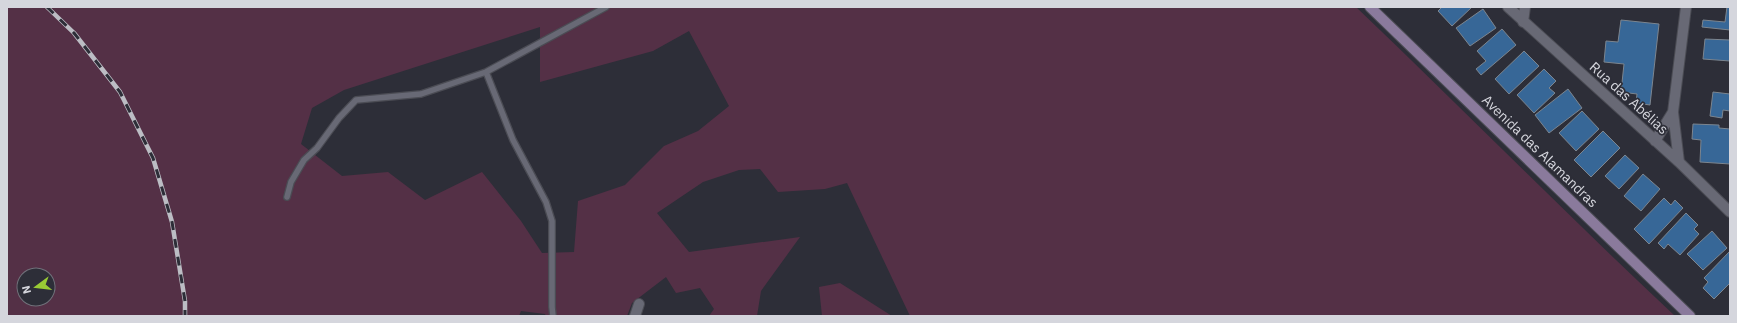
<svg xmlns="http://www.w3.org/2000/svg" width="1737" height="323" font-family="'IBM Plex Sans',sans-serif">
  <rect width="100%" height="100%" fill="#2d2e38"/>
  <path fill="#543046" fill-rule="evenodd" d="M7 7H1356C1463 109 1567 215 1675 316H910L847 183 825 189 778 192 760 169 739 170 703 182 657 213 689 252 800 237 761 291 757 316H709L714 309 700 288 676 293 666 277 632 303 627 316H546L545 314 521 311 519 316H7ZM540 27V82L653 51 689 31 729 106 698 131 664 146 625 185 578 201 574 252 542 253 521 221 482 172 425 200 388 172 342 176 301 144 312 108 344 90ZM24 275H48V299H24Z
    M840 283 892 316H822L819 287Z"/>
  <path fill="#376797" stroke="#7c858f" d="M1442 7H1472L1452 26 1438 11Z
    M1727 7H1730V30L1702 27 1703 20 1725 22Z
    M1483 9 1496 28 1470 46 1456 28Z
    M1621 20 1659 24 1650 105 1636 103 1637 94 1621 92 1624 64 1604 62 1606 41 1618 42Z
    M1502 29 1516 45 1481 75 1476 69 1486 61 1477 51Z
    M1705 39 1730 40V61L1703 59Z
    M1524 51 1539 66 1509 94 1495 79Z
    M1544 69 1556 81 1549 88 1555 93 1534 113 1517 95Z
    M1568 89 1582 108 1549 133 1535 115Z
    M1713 92 1730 94V111L1723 110 1722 118 1710 116Z
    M1582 111 1599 129 1576 151 1559 133Z
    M1693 124 1719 125V128L1730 129V164L1700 162 1701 140 1692 139Z
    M1603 131 1620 148 1591 177 1574 160Z
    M1625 155 1639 168 1619 189 1605 176Z
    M1643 174 1660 189 1641 211 1624 196Z
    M1664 198 1671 205 1675 200 1683 208 1649 244 1634 229Z
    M1686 213 1698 225 1694 229 1699 234 1680 255 1668 244 1664 249 1658 243Z
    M1712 231 1727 248 1703 270 1687 254Z
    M1730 251V283L1714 299 1703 288 1708 282 1704 278Z"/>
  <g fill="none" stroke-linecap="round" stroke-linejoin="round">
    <defs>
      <path id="lane" d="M486 72 513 140 546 202 552 221V307L553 316
        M287 197 291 182 304 160 317 148 339 118 356 100 421 94 486 72 606 7"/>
      <path id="street" d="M1508 7 1679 162 1730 212
        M1523 22 1525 7
        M1655 141 1673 112
        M1679 162 1673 112 1686 7
        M635 316 639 304"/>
      <path id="secondary" d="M1370 7 1690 316"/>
    </defs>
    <use href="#lane" stroke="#4b4c54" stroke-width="8"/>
    <use href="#street" stroke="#4b4c54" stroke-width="12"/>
    <use href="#secondary" stroke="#4b4c54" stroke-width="12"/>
    <use href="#lane" stroke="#686975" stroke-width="5.5"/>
    <use href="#street" stroke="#686975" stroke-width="10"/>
    <use href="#secondary" stroke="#8a7a9c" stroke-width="10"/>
    <defs>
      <path id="rail" d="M47 7 74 33 120 92 153 158 172 222 185 301V316"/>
    </defs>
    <use href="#rail" stroke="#bcbdc4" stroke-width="4.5"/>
    <use href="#rail" stroke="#2d2e38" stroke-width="3" stroke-dasharray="9" stroke-linecap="butt"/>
  </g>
  <g text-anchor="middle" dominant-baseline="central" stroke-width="3.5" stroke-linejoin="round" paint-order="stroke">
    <g font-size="14" fill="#d5d6dd" stroke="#2d2e38">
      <text transform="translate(1629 98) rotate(42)">Rua das Abélias</text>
      <text transform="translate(1540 151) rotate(44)">Avenida das Alamandras</text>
    </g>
  </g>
  <rect width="1737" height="323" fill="none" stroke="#d5d6dd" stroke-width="16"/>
  <g transform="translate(36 287) rotate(255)"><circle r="19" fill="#2d2e38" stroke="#70717a"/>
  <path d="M0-3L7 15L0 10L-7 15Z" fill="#99cb35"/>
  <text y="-6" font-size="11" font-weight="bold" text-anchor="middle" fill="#d5d6dd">N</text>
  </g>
</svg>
